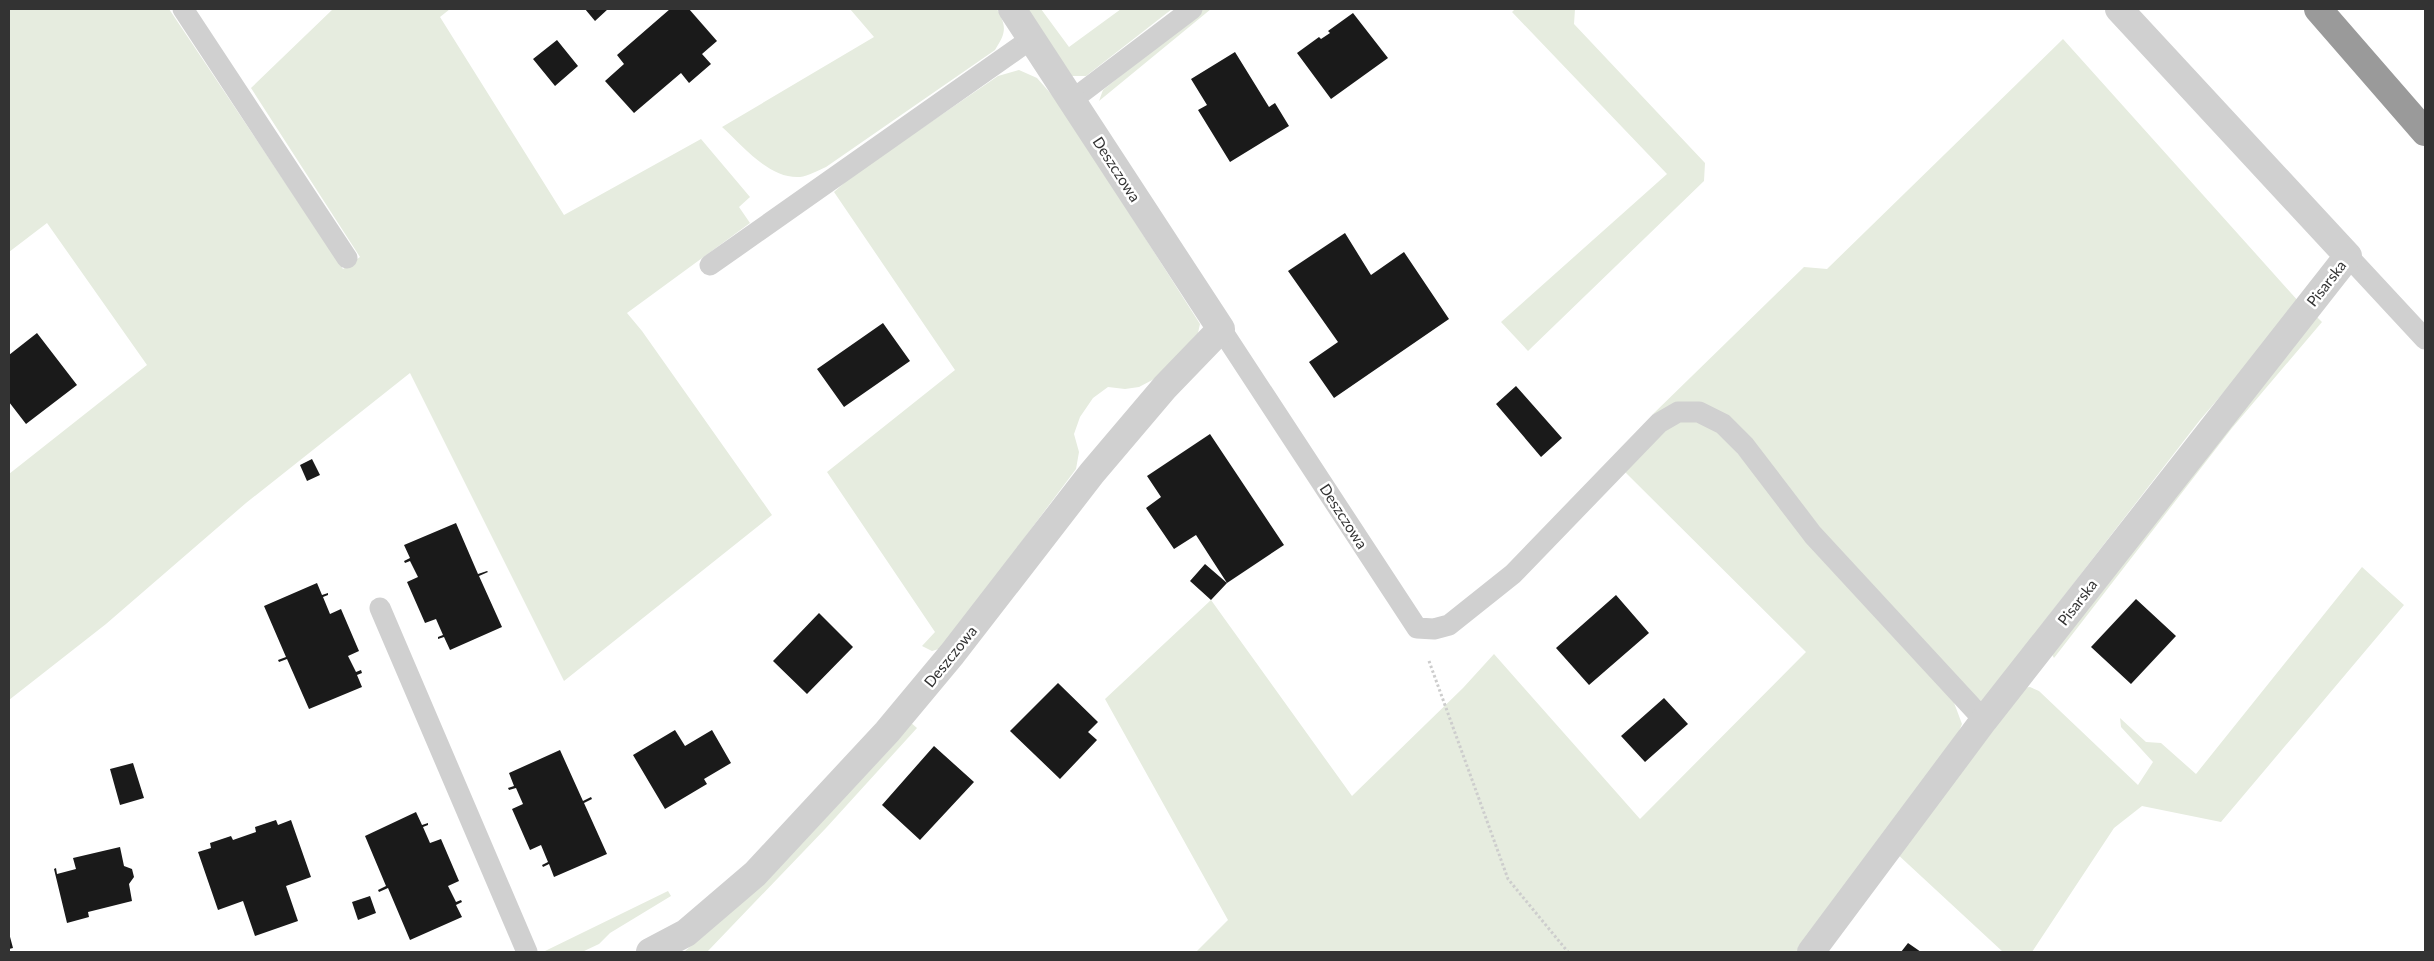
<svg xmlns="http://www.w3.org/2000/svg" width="2434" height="961" font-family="Lato,sans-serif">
  <rect width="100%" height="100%" fill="#fff"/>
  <path fill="#e6ecdf" d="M9 9H169L343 269 360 257 251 88 333 9H450L440 17 564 215 701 139 750 197 739 207 750 223 627 313 642 331 772 515 564 681 410 373 246 503 106 624 9 700V474L147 365 47 223 9 252Z
    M850 9H997C1007 27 1006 33 995 50L826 167C819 170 808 176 800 177 769 179 743 146 722 127L874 37Z
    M1027 9H1041L1069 47 1121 9H1172L1086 76H1071Z
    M1203 9H1211L1099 101 1103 90Z
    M1515 9H1575L1574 24 1705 163 1704 181 1528 351 1501 322 1667 174 1512 12Z
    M2063 39 2300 303 2200 420 1982 702 1956 680 1828 538 1752 440 1677 405 1652 415 1804 267 1827 269Z
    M1019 70 1037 78 1059 103 1200 324 1198 333 1158 377 1139 387 1125 389 1108 387 1093 398 1080 417 1074 434 1079 452 1076 469 942 648 932 651 922 646 935 632 827 472 955 370 834 192 852 176 998 76Z
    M2317 317 2322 322 2232 428 2054 658 2051 653Z
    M1688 420 1705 423 1719 432 1953 700 1962 724 1956 738 1797 952H1196L1228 920 1105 699 1211 600 1352 796 1463 688 1494 654 1640 819 1806 652 1625 472 1672 423Z
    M2362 567 2404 605 2221 822 2142 806 2114 828 2032 952H2003L1895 852 2022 688 2030 687 2039 691 2138 785 2153 762 2121 727 2120 718 2146 742 2161 743 2196 774Z
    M910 722 917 728 826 828 707 952H684L754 891Z
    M668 891 671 896 610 933 599 944 582 952H543Z"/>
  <path fill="#1a1a1a" d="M585 9H608L595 21Z
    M670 9H689L717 41 702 54 711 64 689 83 681 73 634 113 605 81 624 64 617 55Z
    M1353 13 1388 58 1331 99 1297 53 1319 37 1321 39 1330 33 1328 31Z
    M557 40 578 66 555 86 533 59Z
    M1235 52 1269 107 1275 103 1289 126 1230 162 1198 110 1207 105 1191 79Z
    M1345 233 1371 275 1404 252 1449 319 1334 398 1309 362 1338 342 1288 271Z
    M883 323 910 361 844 407 817 369Z
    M37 333 77 385 26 424 9 402V355Z
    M1516 386 1562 438 1541 457 1496 404Z
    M1210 434 1284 545 1227 583 1196 535 1174 549 1146 508 1161 497 1147 476Z
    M312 459 320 475 307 481 300 465Z
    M456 523 478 574 487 571 488 572 479 576 502 627 450 650 444 637 438 639V637L443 635 436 619 425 623 407 582 418 577 410 561 405 563 404 561 410 558 404 545Z
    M1205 564 1227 583 1211 600 1190 581Z
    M317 583 322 595 328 593V595L323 597 330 614 341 609 359 651 348 656 356 672 361 670 362 673 357 675 362 687 309 709 287 659 279 662 278 660 286 657 264 606Z
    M1616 595 1649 633 1589 685 1556 648Z
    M2136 599 2176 636 2131 684 2091 647Z
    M819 613 853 647 807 694 773 661Z
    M1058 683 1098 722 1088 732 1097 740 1060 779 1010 731Z
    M1664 698 1688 724 1645 762 1621 736Z
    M675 730 685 746 712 730 731 763 704 779 707 784 665 809 633 755Z
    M934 746 974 782 920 840 882 805Z
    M560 750 583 801 591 797 592 799 584 803 607 854 554 877 549 864 543 867 542 865 548 862 541 845 530 850 512 809 523 804 516 788 509 790 508 788 514 786 509 773Z
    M133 763 144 798 120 805 110 769Z
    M416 812 422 825 428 823V825L423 827 430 843 441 839 459 881 448 886 456 902 461 900 462 902 456 905 462 917 410 940 388 888 379 892 378 890 386 886 365 836Z
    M276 820 278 825 291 820 311 877 286 886 298 921 255 936 243 901 218 910 198 852 211 848 210 843 231 836 233 840 256 832 255 827Z
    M120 847 124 866 132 869 134 877 129 884 132 901 88 912 89 917 67 923 54 869 56 868 57 874 76 869 73 858Z
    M370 896 376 913 358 920 352 902Z
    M9 933 13 948 9 949Z
    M1908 943 1921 952H1901Z"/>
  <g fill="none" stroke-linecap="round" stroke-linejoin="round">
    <path stroke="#cdcdcd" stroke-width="3" stroke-dasharray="2.5 2.5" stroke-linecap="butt" d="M1429 661 1508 879 1568 952"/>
    <path stroke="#d0d0d0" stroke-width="21" d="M183 9 347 258
      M1072 100 1192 9
      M2348 256 2425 339
      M710 265 1031 39
      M1221 329 1417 628 1434 629 1449 625 1513 574 1659 423 1678 412H1699L1723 424 1745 446 1813 535 1984 720
      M380 608 527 952"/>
    <path stroke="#d0d0d0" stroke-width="28" d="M650 952 686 933 755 874 887 732 952 654 1092 473 1165 387 1221 329 1012 9
      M1811 952 1984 720 2348 256 2119 9"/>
    <path stroke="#9a9a9a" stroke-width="28" d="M2318 9 2425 132"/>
  </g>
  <g text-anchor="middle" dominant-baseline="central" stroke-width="5" stroke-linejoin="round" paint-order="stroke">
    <g font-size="15" fill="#333" stroke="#fff">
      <text transform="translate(1117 169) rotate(57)">Deszczowa</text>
      <text transform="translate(2326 283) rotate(-52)">Pisarska</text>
      <text transform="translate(1344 516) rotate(57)">Deszczowa</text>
      <text transform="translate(2077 602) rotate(-52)">Pisarska</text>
      <text transform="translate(950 656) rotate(-51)">Deszczowa</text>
    </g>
  </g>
  <rect width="2434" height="961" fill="none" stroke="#333333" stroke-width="20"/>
</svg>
